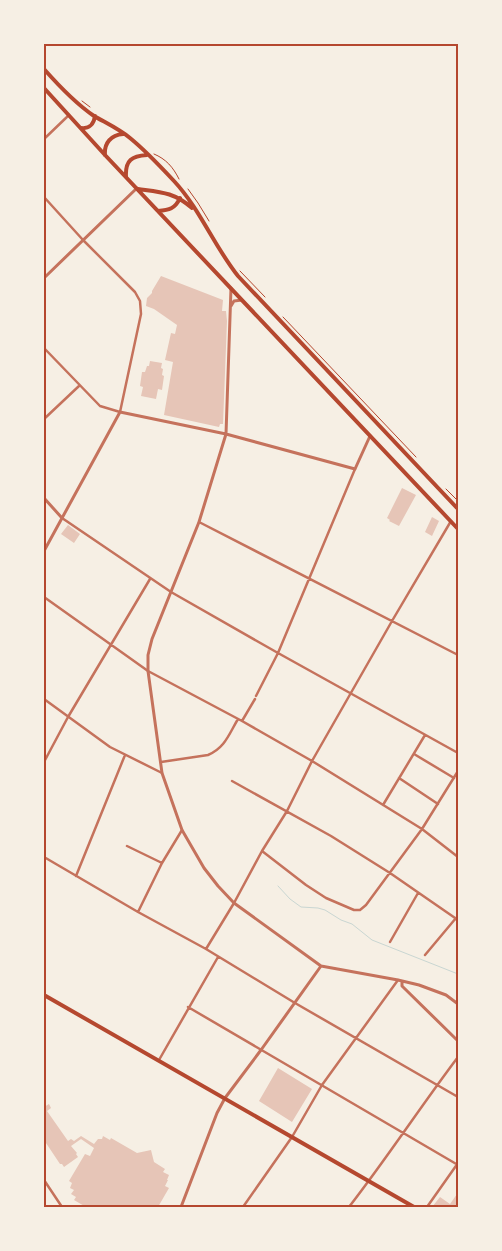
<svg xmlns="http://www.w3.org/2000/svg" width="502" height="1251" font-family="Lato,sans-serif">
  <rect width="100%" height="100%" fill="#f6efe4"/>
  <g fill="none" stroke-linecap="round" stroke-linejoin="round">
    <path stroke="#c9d6d2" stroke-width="1" d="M278 886 290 899 301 907 318 908 325 910 341 920 352 924 372 940 458 974"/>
  </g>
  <path fill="#e6c5b7" d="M161 276 223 300 222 311H226L227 321 223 424H220L219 427 164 415 173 362 165 360 171 333 175 334 177 325 154 309 146 306 147 298 152 293V291Z
    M150 361 162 363 161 368 163 369 162 375 164 376 162 390 158 389 156 399 141 396 143 387 140 386 142 372H145L147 366H149Z
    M402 488 416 495 399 526 389 521 390 520 387 518Z
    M432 517 439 521 432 536 425 532Z
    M68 525 80 534 74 543 61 534Z
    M278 1068 312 1089 292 1122 259 1101Z
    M49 1104 51 1108 47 1111 68 1141 71 1139 74 1141 81 1136 94 1144 98 1139H102L103 1136 110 1140 111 1138 137 1153 151 1150 154 1162 165 1169 163 1172 169 1175 167 1180H168L165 1186 169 1188 158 1207H86L74 1200 76 1197 71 1194 74 1190 70 1188 72 1183 69 1181 85 1154 90 1156 94 1148 81 1139 71 1146 77 1153 76 1154 78 1157 64 1167 62 1164H60L44 1140V1107Z
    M457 1194 458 1195V1207H432L440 1197 450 1204Z"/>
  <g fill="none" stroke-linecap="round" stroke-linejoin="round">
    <path stroke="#b5482f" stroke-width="1" d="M82 101 90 107
      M154 154C166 159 173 167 179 179
      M188 189 198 203 209 221
      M240 271 265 297
      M283 317 416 457
      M446 489 458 501"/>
    <path stroke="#c5725c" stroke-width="2.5" d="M44 139 69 115
      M44 197 83 240 135 292 140 301 141 314 120 412 100 406 44 348
      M44 419 79 386
      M62 518 171 592 278 653 458 753
      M199 522 458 655
      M44 597 148 671 242 721 312 761 422 829 458 857
      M256 696 278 653 355 469
      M44 699 110 747 162 773
      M242 721 255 699
      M414 754 454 778
      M44 762 68 717 150 579
      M161 762 208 755C225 748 229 734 238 719
      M399 778 438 804
      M232 781 331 836 390 873 458 920
      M383 805 425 735
      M127 846 162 863
      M262 851 306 885 326 898 354 910H360L366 905 422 829 458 771
      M44 857 138 912 206 949 295 1003 458 1097
      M76 876 125 755
      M138 912 162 863 182 830
      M390 942 418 893
      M206 949 234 903 262 851 287 811 312 761 392 621 451 521
      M425 955 456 918
      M188 1007 458 1165
      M159 1060 218 957
      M44 1180 62 1207
      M243 1207 292 1137 322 1085 398 980
      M349 1207C387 1158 421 1106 458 1057
      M427 1207 458 1163"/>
    <path stroke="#c5725c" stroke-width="3" d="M44 278 137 188
      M231 288 226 434 199 522 152 639 148 655V671L162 773 182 830 204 868 218 886 234 903 321 966 398 980 419 985 446 995 458 1004
      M231 306 234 301 242 300
      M44 498 62 518
      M44 551 120 412 226 434 355 469 370 436
      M402 981V986L458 1041
      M181 1207 217 1113 225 1098 261 1050 321 966"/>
    <path stroke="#b5482f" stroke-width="4" d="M44 69C59 86 75 103 94 116 106 123 119 129 130 138 146 151 160 166 174 181 200 209 214 246 238 276L458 509
      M44 88 105 155 458 529
      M81 128C89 129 94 124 95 116
      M105 155C104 143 111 135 123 134
      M126 177C125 160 132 156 147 155
      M138 189C160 192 174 192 192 208
      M158 211C169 210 175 209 180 198
      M44 995 414 1207"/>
  </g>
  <rect width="502" height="1251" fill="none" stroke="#f6efe4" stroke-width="90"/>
  <rect x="45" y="45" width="412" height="1161" fill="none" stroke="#b5482f" stroke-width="2"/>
</svg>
